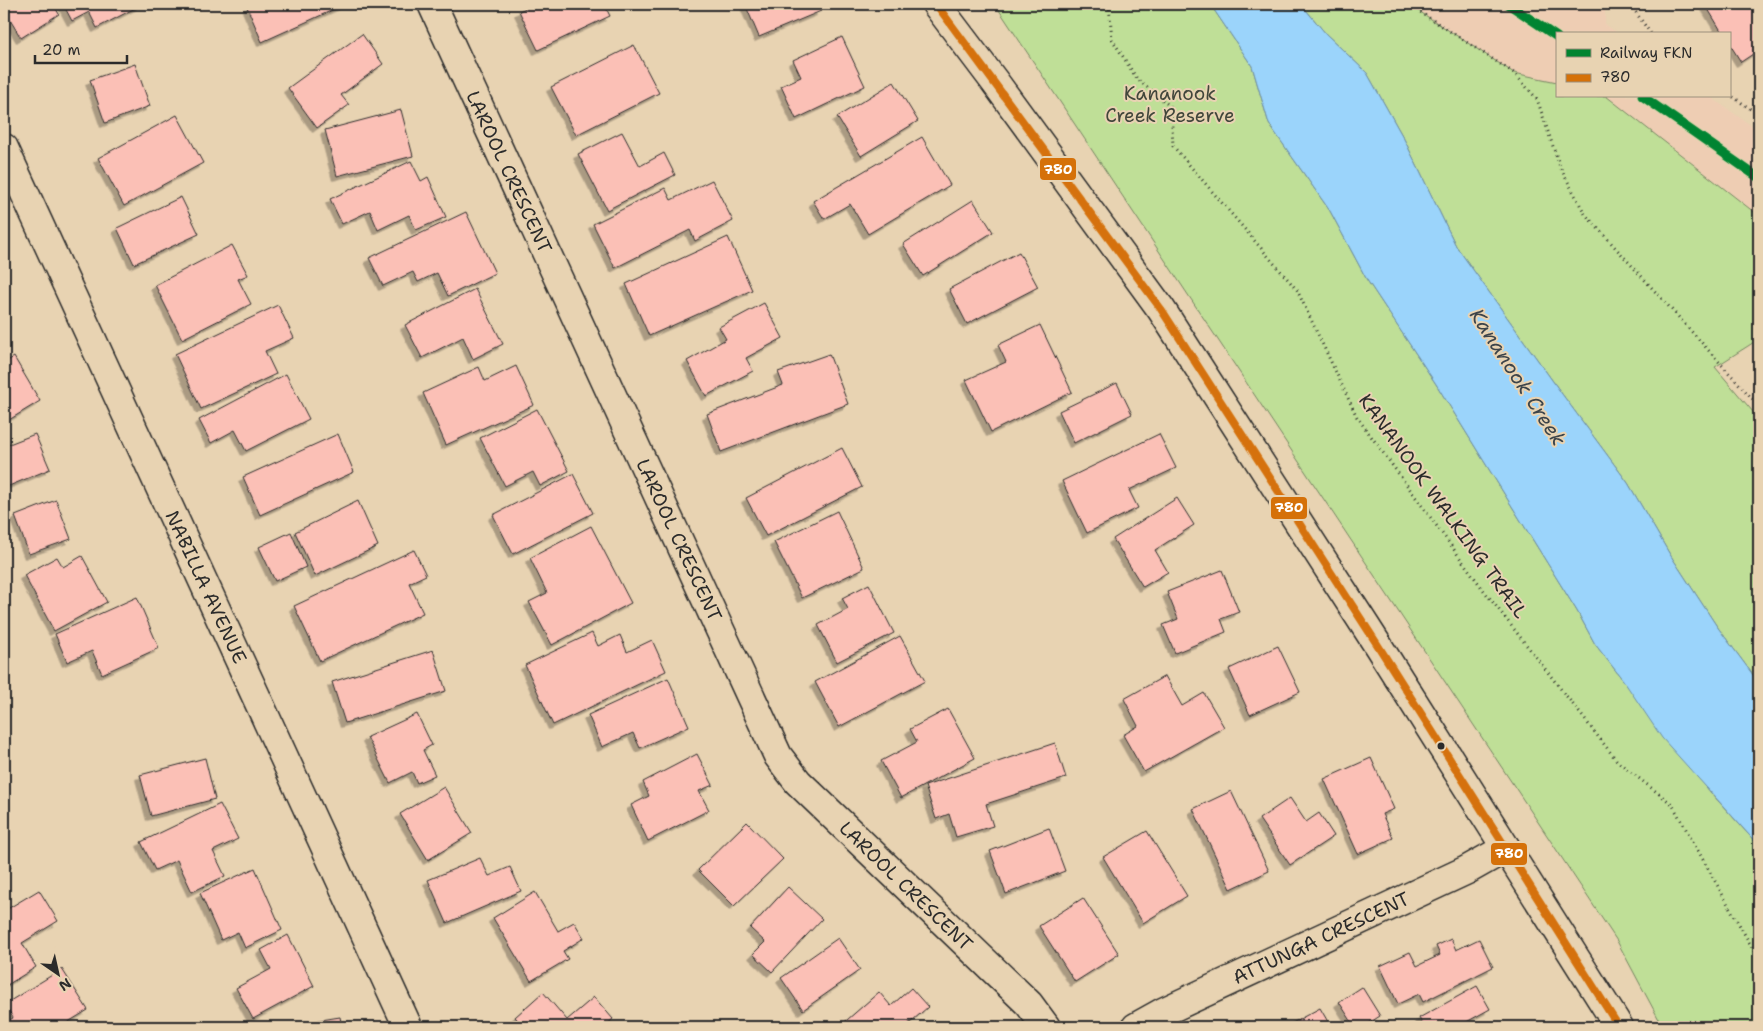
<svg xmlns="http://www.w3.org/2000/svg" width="1763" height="1031" font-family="'Shantell Sans',sans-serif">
  <defs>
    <filter id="shadow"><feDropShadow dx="-4.5" dy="4.5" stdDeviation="0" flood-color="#0004"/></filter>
  </defs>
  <rect width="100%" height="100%" fill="#e8d3b2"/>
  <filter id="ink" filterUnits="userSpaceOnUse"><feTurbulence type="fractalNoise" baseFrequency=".02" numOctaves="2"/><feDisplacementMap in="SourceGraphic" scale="10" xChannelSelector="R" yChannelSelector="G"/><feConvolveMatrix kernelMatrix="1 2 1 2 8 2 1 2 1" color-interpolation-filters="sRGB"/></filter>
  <g filter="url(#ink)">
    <path fill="#eecdb3" d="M1408 4H1605V24L1619 34H1557V82L1514 73Z
      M1606 96H1709L1759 131V216Z"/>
    <path fill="#bfdf97" stroke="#758561" d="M995 4H1210L1252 66 1269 124 1330 211 1367 280 1436 384 1577 611 1595 644 1711 793 1759 846V1027H1663L1617 941Z
      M1301 4H1408L1514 73 1557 82V96H1606L1759 216V339L1715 367 1759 419V683L1716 625 1669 553 1628 483 1562 394 1456 246 1404 139 1367 73 1326 34Z"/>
    <path fill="#9bd4fb" stroke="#6e90a8" d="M1210 4H1301L1326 34 1367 73 1404 139 1456 246 1562 394 1628 483 1669 553 1716 625 1759 683V846L1662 738 1623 680 1595 644 1577 611 1436 384 1367 280 1330 211 1269 124 1252 66Z"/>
    <path fill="#fbc0b6" stroke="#2b2b2b" filter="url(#shadow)" d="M4 4H53L59 14 21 38 4 10Z
      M63 4H140L141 5 97 28 89 12 72 21Z
      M254 4H346L262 42 247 7Z
      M535 4H604L610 16 538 50 519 11Z
      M745 4H817L821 11 759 37Z
      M1705 4H1758L1759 50 1741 62 1729 43V34H1723Z
      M362 34 383 64 341 95 349 105 317 128 288 88Z
      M842 37 865 86 796 119 781 86 801 77 793 60Z
      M634 45 659 93 576 135 551 87Z
      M135 64 150 106 105 123 90 80Z
      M894 82 918 121 861 156 837 117Z
      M401 110 413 156 337 176 325 130Z
      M177 115 203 163 124 206 98 158Z
      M622 132 640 166 664 153 675 175 607 210 578 154Z
      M922 137 950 185 868 234 850 204 824 219 813 201Z
      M411 161 421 181 428 177 446 217 416 230 409 215 378 230 370 211 342 224 330 199Z
      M712 180 733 221 695 241 690 230 615 268 593 224 665 188 671 200Z
      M181 197 199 234 134 264 117 228Z
      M973 200 993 232 923 276 903 244Z
      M466 212 495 273 448 296 437 273 418 282 413 272 383 286 369 258Z
      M728 237 752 290 649 336 626 284Z
      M232 245 248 275 238 279 251 304 182 339 155 285Z
      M1019 252 1038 287 967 324 949 289Z
      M475 289 503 344 473 359 463 337 422 358 405 325Z
      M764 303 783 338 746 358 753 371 706 396 687 361 726 339 719 327Z
      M278 305 294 338 265 351 276 374 201 409 175 354Z
      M1040 325 1072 392 991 432 966 380 1006 362 998 345Z
      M829 354 848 404 721 452 707 414 783 385 778 372Z
      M14 357 40 401 4 423V363Z
      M516 366 534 405 446 445 423 393 479 367 485 381Z
      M286 374 309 419 246 451 235 430 211 443 199 420Z
      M1117 383 1132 414 1074 443 1059 411Z
      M537 409 569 471 540 486 533 472 505 486 480 438Z
      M35 434 50 469 4 488V446Z
      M338 434 354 472 260 515 243 477Z
      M1159 434 1176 468 1129 490 1138 508 1087 533 1062 481Z
      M842 448 862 487 766 536 746 498Z
      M573 474 593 513 513 554 493 515Z
      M1177 498 1194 525 1155 550 1168 572 1143 587 1113 539Z
      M56 500 71 539 29 554 15 516Z
      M358 501 378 546 315 576 295 532Z
      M837 511 864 568 802 598 774 542Z
      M591 526 631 603 552 645 529 602 547 593 530 558Z
      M291 532 306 567 275 581 259 547Z
      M414 550 426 575 409 583 423 613 320 661 294 606Z
      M82 556 107 602 54 631 24 575 57 557 63 567Z
      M1222 570 1239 612 1221 619 1226 632 1175 653 1163 625 1178 619 1167 592Z
      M869 584 894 633 837 662 818 625 848 609 842 598Z
      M137 597 159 648 102 674 92 651 67 662 55 634Z
      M592 633 598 646 620 635 627 652 652 640 666 671 553 725 525 665Z
      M900 636 925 681 839 727 815 682Z
      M1278 646 1300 692 1250 715 1229 669Z
      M433 650 446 691 345 723 332 682Z
      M1165 676 1182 706 1204 693 1224 727 1144 772 1123 735 1138 726 1124 699Z
      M668 678 689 726 640 748 633 733 602 747 588 715Z
      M948 709 975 758 901 798 881 761 917 742 910 729Z
      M417 714 432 745 423 750 435 775 417 783 412 772 390 783 367 737Z
      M1055 743 1066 778 986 804 993 826 956 837 949 814 936 819 925 786Z
      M697 754 713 785 699 791 709 810 648 841 631 805 649 796 643 782Z
      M205 758 215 799 151 816 140 775Z
      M1371 758 1394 809 1382 814 1393 838 1358 854 1324 779Z
      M444 787 472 833 428 860 400 814Z
      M1231 791 1269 871 1231 889 1193 809Z
      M1290 798 1306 822 1319 813 1334 836 1290 865 1259 819Z
      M220 804 238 839 213 851 225 876 192 892 177 860 155 870 141 842Z
      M747 822 783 859 734 906 698 870Z
      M1049 828 1065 871 1006 894 990 851Z
      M1147 831 1187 896 1143 923 1103 857Z
      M4 852 11 868 4 872Z
      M480 858 489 876 510 867 521 891 447 923 428 880Z
      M255 868 282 930 245 948 238 932 221 940 200 893Z
      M788 887 822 919 772 972 753 954 765 942 750 928Z
      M39 890 58 921 22 943 36 967 4 987V911Z
      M535 892 558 931 574 922 584 938 563 951 568 959 531 981 493 918Z
      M1083 898 1119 954 1075 982 1039 926Z
      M288 935 314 986 253 1019 236 988 271 969 261 950Z
      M838 938 860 970 803 1010 781 978Z
      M1451 939 1456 950 1479 939 1493 967 1423 1002 1419 994 1398 1004 1380 966 1410 952 1417 966 1440 955 1436 946Z
      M62 969 88 1010 60 1027H4V1023L13 1018 5 1004Z
      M1477 986 1490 1009 1461 1025 1462 1027H1424L1419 1018Z
      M1362 987 1380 1016 1363 1027H1355L1339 1002Z
      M911 988 928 1007 905 1027H839L879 992 891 1006Z
      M543 992 567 1020 594 997 613 1019 604 1027H524L515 1017Z
      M1320 1008 1331 1027H1285Z
      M340 1017 342 1027H277Z"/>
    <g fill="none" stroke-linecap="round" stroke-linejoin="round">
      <defs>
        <path id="minor" d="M432 4 778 756 798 782 1029 1004 1046 1027
          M4 148 408 1027
          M1136 1027 1163 1012 1467 870 1506 848"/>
        <path id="tertiary" d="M936 4 995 82 1161 309 1377 644 1619 1027"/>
      </defs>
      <use href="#minor" stroke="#2b2b2b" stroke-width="31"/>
      <use href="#tertiary" stroke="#2b2b2b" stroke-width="31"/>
      <path stroke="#2b2b2b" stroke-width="3" stroke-dasharray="1 4" stroke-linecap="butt" d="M1109 4 1112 39 1137 79 1171 107 1173 146 1297 290 1357 417 1485 592 1618 762 1672 804 1759 960
        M1408 4 1514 73 1537 99 1560 167 1585 214 1759 406
        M1630 4 1651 34
        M1729 94 1759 115"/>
      <use href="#minor" stroke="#e8d3b2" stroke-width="28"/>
      <use href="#tertiary" stroke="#e8d3b2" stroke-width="28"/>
      <defs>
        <path id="bus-1" d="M936 4 1161 309 1377 644 1619 1027"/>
      </defs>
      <use href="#bus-1" stroke="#e8d3b2" stroke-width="11"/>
      <use href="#bus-1" stroke="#d57109" stroke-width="8"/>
      <defs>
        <path id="rail-1" d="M1508 4 1557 37
          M1642 96 1759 178"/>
      </defs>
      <use href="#rail-1" stroke="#e8d3b2" stroke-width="12"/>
      <use href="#rail-1" stroke="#028430" stroke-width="9"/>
    </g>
  </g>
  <circle fill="#2b2b2b" stroke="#e8d3b2" stroke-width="2" cx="1441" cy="746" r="4.5"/>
  <g text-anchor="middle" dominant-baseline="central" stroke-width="4" stroke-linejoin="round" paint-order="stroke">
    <g font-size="19" fill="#41463b" stroke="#e8d3b2">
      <text x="1170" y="93">Kananook<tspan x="1170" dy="22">Creek Reserve</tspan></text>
    </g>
    <g font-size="19" fill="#2b2b2b" stroke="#e8d3b2">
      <text transform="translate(509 172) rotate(65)">LAROOL CRESCENT</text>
      <text transform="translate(1443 506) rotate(54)">KANANOOK WALKING TRAIL</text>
      <text transform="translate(679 540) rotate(65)">LAROOL CRESCENT</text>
      <text transform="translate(206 587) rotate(65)">NABILLA AVENUE</text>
      <text transform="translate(906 886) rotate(44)">LAROOL CRESCENT</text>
      <text transform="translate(1321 938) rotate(-25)">ATTUNGA CRESCENT</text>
    </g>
    <g font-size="20" font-style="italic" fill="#3c444a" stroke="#e8d3b2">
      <text transform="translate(1518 377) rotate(57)">Kananook Creek</text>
    </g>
  </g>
  <g stroke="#e8d3b2" stroke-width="2">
    <rect x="1039" y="157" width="38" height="24" rx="5" fill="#d57109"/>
    <rect x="1270" y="496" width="38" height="24" rx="5" fill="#d57109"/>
    <rect x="1490" y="842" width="38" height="24" rx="5" fill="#d57109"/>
  </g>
  <g font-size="14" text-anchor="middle" font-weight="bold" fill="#fff">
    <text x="1058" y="174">780</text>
    <text x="1289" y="512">780</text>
    <text x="1509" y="858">780</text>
  </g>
  <rect width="1763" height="1031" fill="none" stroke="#e8d3b2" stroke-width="20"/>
  <rect x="10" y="10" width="1743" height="1011" fill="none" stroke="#2b2b2b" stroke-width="2" filter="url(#ink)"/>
  <rect x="1556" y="32" width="175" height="65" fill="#e8d3b2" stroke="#9c907c"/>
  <rect x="1566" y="49" width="25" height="8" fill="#028430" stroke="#9c907c"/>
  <text x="1600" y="58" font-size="15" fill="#2b2b2b">Railway FKN</text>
  <rect x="1566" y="74" width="25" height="8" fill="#d57109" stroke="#9c907c"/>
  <text x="1600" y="82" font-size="15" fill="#2b2b2b">780</text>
  <g transform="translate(58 974) rotate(146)" stroke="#e8d3b2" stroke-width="4" paint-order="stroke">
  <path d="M0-4L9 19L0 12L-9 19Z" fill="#2b2b2b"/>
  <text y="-8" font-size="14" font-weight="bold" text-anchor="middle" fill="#2b2b2b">N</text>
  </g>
  <path d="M35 55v8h92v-8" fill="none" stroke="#2b2b2b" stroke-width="2.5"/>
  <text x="42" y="55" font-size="15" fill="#2b2b2b" stroke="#e8d3b2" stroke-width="4" paint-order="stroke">20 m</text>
</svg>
